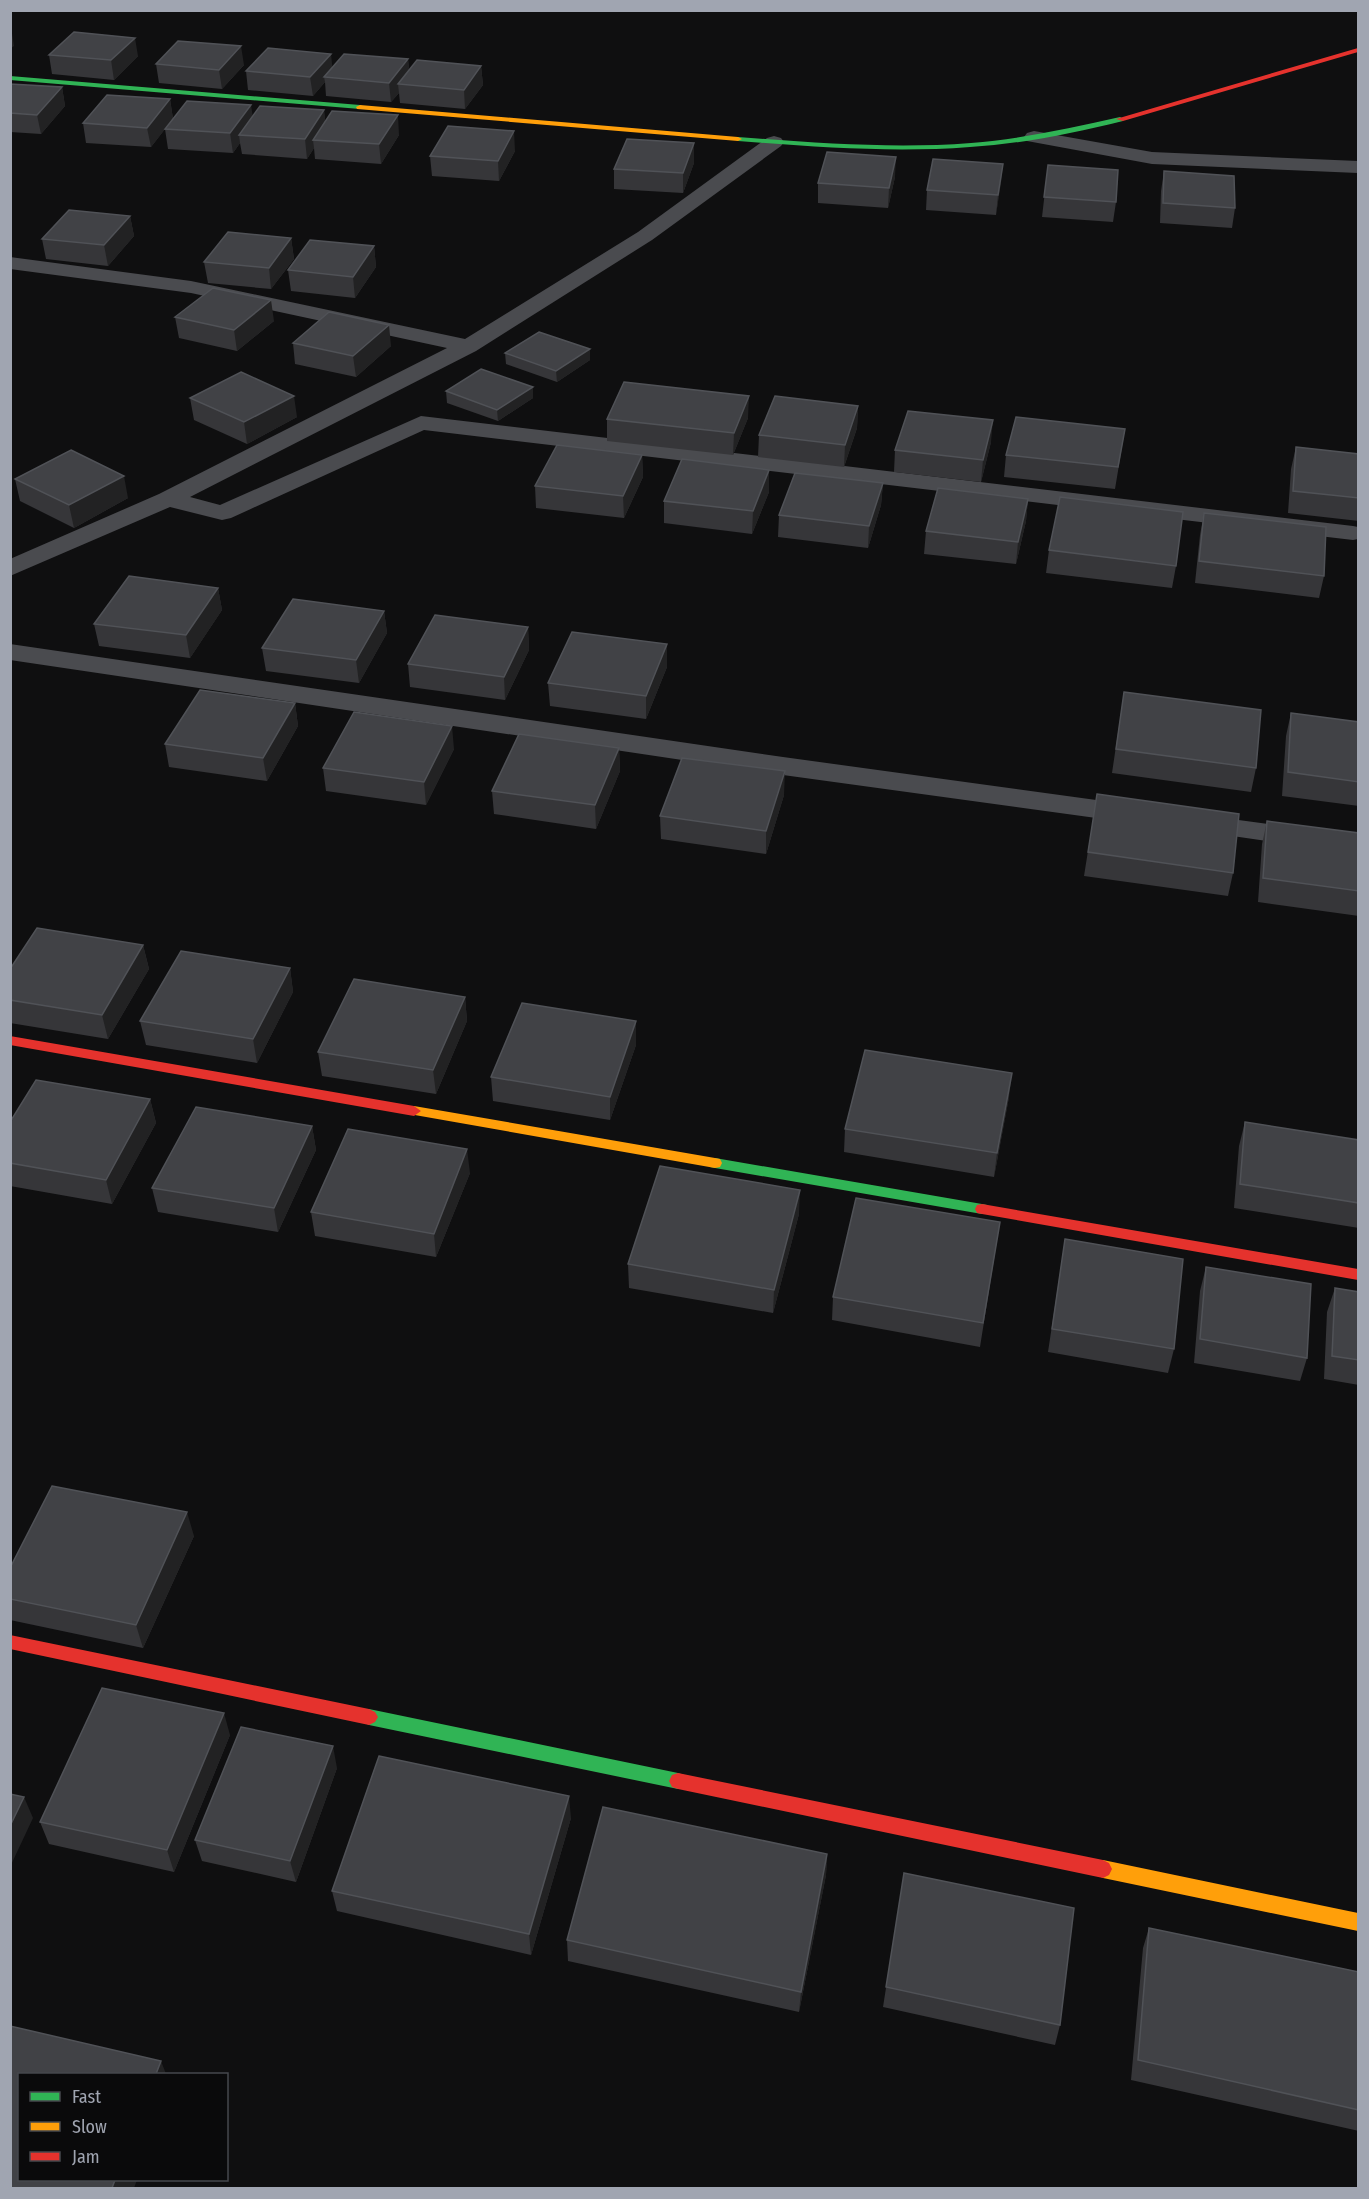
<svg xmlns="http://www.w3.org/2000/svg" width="1369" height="2199" font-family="'Fira Sans Condensed',sans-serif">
  <rect width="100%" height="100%" fill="#0f0f10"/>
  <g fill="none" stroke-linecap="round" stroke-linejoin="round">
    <path fill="#4a4b4f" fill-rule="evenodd" d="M1034 131 1152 152 1358 161V173L1152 164 1027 141 1024 137 1027 133Z
      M774 136 781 138 784 142 781 146 652 240 476 351 190 497 220 505 421 416 1353 526 1358 527V539L1353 540 424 430 231 518 222 520 170 507 10 576V559L159 494 447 348 191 293 10 269V257L191 281 465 339 638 232 767 138Z
      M10 644 783 757 1140 806 1150 809 1154 815 1150 821 1140 824 783 775 10 660Z
      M1194 814 1358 836V854L1184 829 1179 823 1184 817Z"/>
    <path fill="#30b455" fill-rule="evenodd" d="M10 76 360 105 364 107 360 109 10 80Z
      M1120 117 1124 119 1123 121C1073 133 1022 144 970 147 893 153 815 147 738 141L734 139 738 137C816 143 894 149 971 143 1021 139 1071 128 1120 117Z
      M715 1158 982 1204 987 1205 989 1209 987 1213 982 1214 715 1168 710 1167 708 1163 710 1159Z
      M369 1709 678 1773 684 1775 687 1781 684 1787 678 1789 369 1725 363 1722 360 1717 363 1712Z"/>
    <path fill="#ff9f0a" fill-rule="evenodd" d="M360 105 738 137 742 139 738 141 357 109 356 107Z
      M414 1106 715 1158 720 1159 722 1163 720 1167 715 1168 409 1114 407 1111Z
      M1103 1860 1358 1913V1931L1103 1878 1097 1875 1094 1869 1097 1863Z"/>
    <path fill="#e5322d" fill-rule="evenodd" d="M1358 48V52L1123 121 1116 119Z
      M10 1036 414 1106 421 1111 414 1116 10 1045Z
      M982 1204 1358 1269V1280L982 1214 977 1213 975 1209 977 1205Z
      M10 1635 369 1709 375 1712 378 1717 375 1722 369 1725 10 1649Z
      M678 1773 1103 1860 1109 1863 1112 1869 1109 1875 1103 1878 678 1789 672 1787 669 1781 672 1775Z"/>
  </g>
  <path fill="#363639" d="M49 55 138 56 114 80 52 74Z
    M408 59 409 70 481 66 483 85 465 109 400 103 399 93 391 102 326 96 325 82 313 96 248 90 246 71 332 68Z
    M156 64 244 65 222 89 159 83Z
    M10 84 62 87 65 106 41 134 10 132Z
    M170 99 173 119 253 116 324 110 325 122 399 135 381 164 315 159 314 148 307 159 242 154 240 143 233 153 168 149 165 129 168 125 151 147 86 143 83 123Z
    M694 143V163L683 193 614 189V169Z
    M515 151 499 181 432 176 430 156Z
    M1003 164 996 215 926 210 927 190Z
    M1048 165 1116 202 1113 222 1042 217Z
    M1164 171 1235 208 1232 228 1160 223 1161 191Z
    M895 177 888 208 818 203V183Z
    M130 216 134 236 108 266 46 259 42 239Z
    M291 238 294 259 271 289 208 283 204 262Z
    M374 246 376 267 355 298 291 291 288 270Z
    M175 317 274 321 237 351 179 338Z
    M293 343 391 346 356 377 295 364Z
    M590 349V360L557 382 506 364 505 353Z
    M533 387V398L498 421 447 403 446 391Z
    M190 398 297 417 247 444 194 420Z
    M858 406 857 428 844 467 758 457 759 435Z
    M748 418 733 455 607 441V419Z
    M1125 429 1115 489 1004 477 1006 455Z
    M991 442 981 482 894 472 895 450Z
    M1296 447 1359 454V521L1288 513 1291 469Z
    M642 455 643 477 624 518 536 508 535 486Z
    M15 479 128 498 74 528 20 501Z
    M883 483 881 505 868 548 778 537 779 515Z
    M769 492 752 534 664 523V501Z
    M1028 499 1026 521 1016 564 924 554 926 531Z
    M1204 513 1324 576 1319 598 1195 583 1200 535Z
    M1049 550 1176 566 1172 588 1046 573Z
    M218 588 222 610 190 658 99 646 94 624Z
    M384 611 387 633 359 683 266 671 262 648Z
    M528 627 529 650 505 700 410 687 408 664Z
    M667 644V667L646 719 550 706 548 683Z
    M1124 692 1256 768 1251 792 1112 773Z
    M295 703 298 726 267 781 169 767 165 744Z
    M1291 713 1359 722V806L1282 796 1286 736Z
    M619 748 620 771 596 829 494 814 492 791Z
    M454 749 426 805 326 791 323 768Z
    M1097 794 1233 873 1228 896 1084 876Z
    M784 795 766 854 661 839 660 816Z
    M1267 821 1359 833V916L1258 902 1262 844Z
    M143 945 149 969 108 1039 10 1023V969Z
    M290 968 293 992 257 1063 146 1045 140 1021Z
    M465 997 467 1021 436 1094 322 1076 318 1052Z
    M636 1045 610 1120 493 1101 491 1077Z
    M1009 1097 994 1177 844 1152 845 1129Z
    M150 1099 156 1123 112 1204 10 1186V1122Z
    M1245 1122 1359 1140V1228L1234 1208 1239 1146Z
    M312 1126 316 1150 278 1232 158 1212 152 1188Z
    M470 1173 436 1257 315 1236 311 1212Z
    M799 1214 773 1313 629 1288 628 1264Z
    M1000 1222 980 1347 832 1320 833 1297Z
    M1065 1239 1174 1349 1168 1373 1048 1352Z
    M1206 1267 1307 1358 1300 1381 1194 1363 1200 1291Z
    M1335 1288 1359 1292V1385L1324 1379 1327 1312Z
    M194 1536 143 1648 10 1620V1568Z
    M230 1735 174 1872 49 1844 40 1822Z
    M337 1768 296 1882 202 1861 195 1840Z
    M571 1818 531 1955 337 1911 332 1891Z
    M827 1854 826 1875 799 2012 568 1961 567 1940Z
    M904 1873 1060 2025 1055 2045 883 2007Z
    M1149 1928 1359 1972V2131L1131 2080 1143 1948Z"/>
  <path fill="#222223" d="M11 27 14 46 10 49Z
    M135 38 138 56 114 80 111 60Z
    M241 46 244 65 222 89 219 70Z
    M331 54 333 73 324 77 325 82 313 96 310 77Z
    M408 59 410 78 398 84 399 93 391 102 389 83Z
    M481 66 483 85 465 109 464 90Z
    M62 87 65 106 41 134 37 115Z
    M170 99 173 119 151 147 147 128Z
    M251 105 254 124 239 135 240 143 233 153 230 133Z
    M324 110 326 130 313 140 314 148 307 159 305 139Z
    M398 115 399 135 381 164 379 144Z
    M514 131 515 151 499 181 498 161Z
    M694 143V163L683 193V173Z
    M896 157 895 177 888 208 889 188Z
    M1003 164 1001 183 996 215 998 195Z
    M130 216 134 236 108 266 104 245Z
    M291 238 294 259 271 289 269 268Z
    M374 246 376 267 355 298 353 277Z
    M271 300 274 321 237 351 234 330Z
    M389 325 391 346 356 377 353 356Z
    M590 349V360L557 382 556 371Z
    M533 387V398L498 421 497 410Z
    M294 396 297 417 247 444 244 422Z
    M749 396 748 418 733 455 734 433Z
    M858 406 857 428 844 467 845 445Z
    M993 420 991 442 981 482 983 460Z
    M642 455 643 477 624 518 623 496Z
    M769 470V492L752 534 753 511Z
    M124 476 128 498 74 528 69 505Z
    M883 483 881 505 868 548 869 526Z
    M1028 499 1026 521 1016 564 1018 542Z
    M218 588 222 610 190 658 186 635Z
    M384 611 387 633 359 683 356 660Z
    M528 627 529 650 505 700 504 677Z
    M667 644V667L646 719V696Z
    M295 703 298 726 267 781 263 758Z
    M452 726 454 749 426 805 424 782Z
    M619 748 620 771 596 829 595 805Z
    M785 771 784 795 766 854V831Z
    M143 945 149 969 108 1039 102 1015Z
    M290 968 293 992 257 1063 253 1039Z
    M465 997 467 1021 436 1094 433 1070Z
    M636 1021V1045L610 1120V1097Z
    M1012 1073 1009 1097 994 1177 997 1153Z
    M150 1099 156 1123 112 1204 106 1180Z
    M312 1126 316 1150 278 1232 274 1208Z
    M467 1149 470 1173 436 1257 434 1234Z
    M800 1190 799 1214 773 1313 774 1290Z
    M187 1512 194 1536 143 1648 136 1625Z
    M224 1713 230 1735 174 1872 167 1850Z
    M333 1746 337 1768 296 1882 290 1861Z
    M569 1796 571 1818 531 1955 529 1934Z
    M24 1797 33 1818 10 1867V1826Z
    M827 1854 826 1875 799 2012 801 1992Z
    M161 2061 166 2074H156Z
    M115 2180H137L134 2188H112Z"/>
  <path fill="#414246" stroke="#505257" stroke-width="1.5" d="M74 32 135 38 111 60 49 55Z
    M178 41 241 46 219 70 156 64Z
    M268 48 331 54 310 77 246 71Z
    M344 54 408 59 389 83 324 77Z
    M417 60 481 66 464 90 398 84Z
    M10 84 62 87 37 115 10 113Z
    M107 95 170 99 147 128 83 123Z
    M187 101 251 105 230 133 165 129Z
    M260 106 324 110 305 139 239 135Z
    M332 111 398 115 379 144 313 140Z
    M448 126 514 131 498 161 430 156Z
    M627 139 694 143 683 173 614 169Z
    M827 152 896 157 889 188 818 183Z
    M933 159 1003 164 998 195 927 190Z
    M1048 165 1118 170 1116 202 1044 197Z
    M1164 171 1234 176 1235 208 1163 203Z
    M69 210 130 216 104 245 42 239Z
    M228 232 291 238 269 268 204 262Z
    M310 240 374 246 353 277 288 270Z
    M213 288 271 300 234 330 175 317Z
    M329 312 389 325 353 356 293 343Z
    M539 332 590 349 556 371 505 353Z
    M481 369 533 387 497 410 446 391Z
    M241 372 294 396 244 422 190 398Z
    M624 382 749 396 734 433 607 419Z
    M775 396 858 406 845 445 759 435Z
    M908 411 993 420 983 460 895 450Z
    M1016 417 1125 429 1118 467 1006 455Z
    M557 445 642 455 623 496 535 486Z
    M1296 447 1359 454V498L1293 491Z
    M71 450 124 476 69 505 15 479Z
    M682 459 769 470 753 511 664 501Z
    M795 473 883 483 869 526 779 515Z
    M938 488 1028 499 1018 542 926 531Z
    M1060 497 1183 512 1176 566 1049 550Z
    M1204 513 1326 527 1324 576 1199 561Z
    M129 576 218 588 186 635 94 624Z
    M293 599 384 611 356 660 262 648Z
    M435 615 528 627 504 677 408 664Z
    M572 632 667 644 646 696 548 683Z
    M200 690 295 703 263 758 165 744Z
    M1124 692 1261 710 1256 768 1116 749Z
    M354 712 452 726 424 782 323 768Z
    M1291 713 1359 722V782L1288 772Z
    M519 734 619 748 595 805 492 791Z
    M682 758 785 771 766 831 660 816Z
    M1097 794 1239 814 1233 873 1088 852Z
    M1267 821 1359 833V891L1263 878Z
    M37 928 143 945 102 1015 10 1000V969Z
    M181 951 290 968 253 1039 140 1021Z
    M354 979 465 997 433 1070 318 1052Z
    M522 1003 636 1021 610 1097 491 1077Z
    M865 1050 1012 1073 997 1153 845 1129Z
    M36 1080 150 1099 106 1180 10 1163V1122Z
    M196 1107 312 1126 274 1208 152 1188Z
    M1245 1122 1359 1140V1203L1240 1184Z
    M348 1129 467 1149 434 1234 311 1212Z
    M660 1166 800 1190 774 1290 628 1264Z
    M856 1198 1000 1222 983 1323 833 1297Z
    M1065 1239 1183 1259 1174 1349 1052 1329Z
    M1206 1267 1311 1284 1307 1358 1200 1339Z
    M1335 1288 1359 1292V1360L1332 1356Z
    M52 1486 187 1512 136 1625 10 1599V1568Z
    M102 1688 224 1713 167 1850 40 1822Z
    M241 1727 333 1746 290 1861 195 1840Z
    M379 1756 569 1796 529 1934 332 1891Z
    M10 1794 24 1797 10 1826Z
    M603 1807 827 1854 801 1992 567 1940Z
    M904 1873 1074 1908 1060 2025 886 1987Z
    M1149 1928 1359 1972V2110L1138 2060Z
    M10 2026 161 2061 156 2074H20V2180H115L112 2188H10Z"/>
  <rect width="1369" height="2199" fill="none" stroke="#a0a5b1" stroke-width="24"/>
  <rect x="18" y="2073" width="210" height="108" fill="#0a0a0b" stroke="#46484d" stroke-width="1.5"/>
  <rect x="30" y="2092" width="30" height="9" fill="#30b455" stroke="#46484d" stroke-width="1.5"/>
  <text x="72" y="2103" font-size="18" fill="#a0a5b1">Fast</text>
  <rect x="30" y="2122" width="30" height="9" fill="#ff9f0a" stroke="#46484d" stroke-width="1.5"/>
  <text x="72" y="2133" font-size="18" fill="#a0a5b1">Slow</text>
  <rect x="30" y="2152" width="30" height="9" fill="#e5322d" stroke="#46484d" stroke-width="1.5"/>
  <text x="72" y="2163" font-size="18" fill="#a0a5b1">Jam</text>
</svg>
